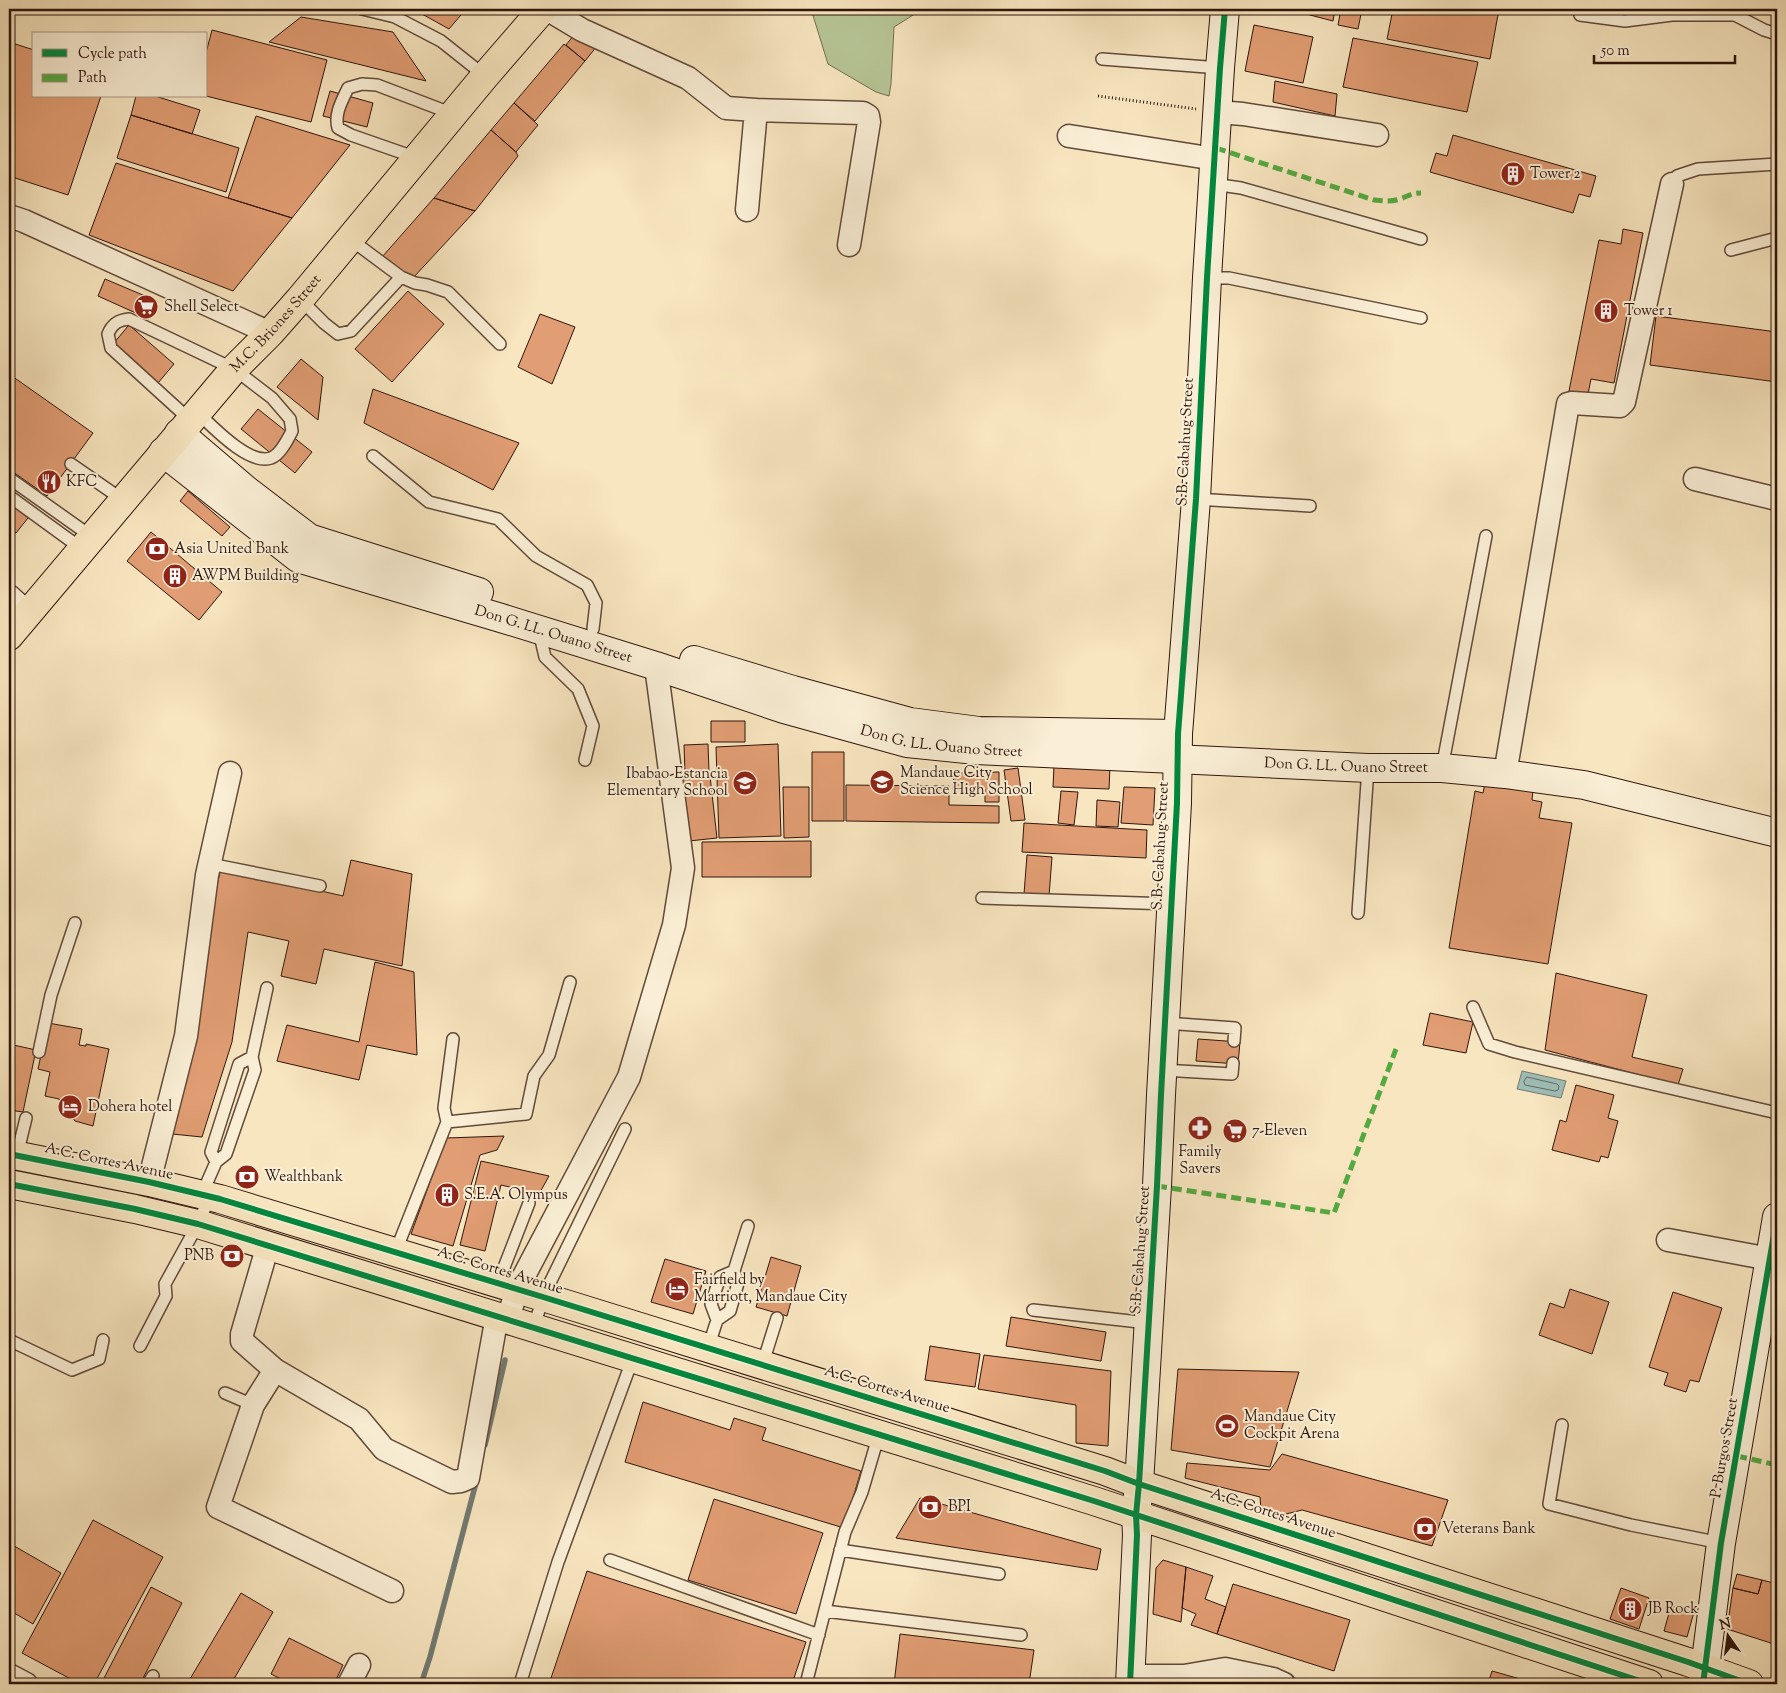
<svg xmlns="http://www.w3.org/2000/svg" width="1786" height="1693" font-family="'Sorts Mill Goudy',serif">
  <rect width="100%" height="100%" fill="#f8e6c0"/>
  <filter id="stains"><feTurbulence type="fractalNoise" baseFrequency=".004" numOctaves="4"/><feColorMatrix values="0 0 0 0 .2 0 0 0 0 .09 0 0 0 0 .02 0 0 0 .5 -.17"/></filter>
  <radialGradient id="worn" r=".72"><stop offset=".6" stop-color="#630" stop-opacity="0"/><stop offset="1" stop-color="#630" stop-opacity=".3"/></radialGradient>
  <path fill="#b7c697" stroke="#736e52" d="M811 9H984L981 14 918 12 894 27 891 84 889 96 876 92 828 64Z"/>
  <path fill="#9ebeb6" stroke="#727a72" d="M1522 1071 1566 1081 1561 1098 1517 1089Z"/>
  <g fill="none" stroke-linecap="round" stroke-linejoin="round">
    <path stroke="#666a61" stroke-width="1" d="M1527 1077 1557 1084 1559 1086 1558 1090 1555 1091 1525 1085 1524 1082Z"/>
    <path stroke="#727a72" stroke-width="5.5" d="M485 1445 505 1360
      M421 1684 430 1657 477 1479"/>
  </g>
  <path fill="#e19d73" stroke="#2f150c" d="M413 9H466L449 29Z
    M1287 9H1335L1333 21Z
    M1341 9H1362L1358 29 1338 25Z
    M1393 9H1499L1490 59 1387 39Z
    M301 17 393 32 426 81 269 42Z
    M1254 25 1313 37 1303 83 1245 71Z
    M212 30 327 60 311 122 206 96V53Z
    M577 31 601 41 585 61 566 45Z
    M1353 38 1478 62 1467 112 1343 87Z
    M9 42 34 50V96H101L68 195 9 176Z
    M564 44 585 61 535 121 514 103Z
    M1275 81 1337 94 1335 116 1273 102Z
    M330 91 373 103 367 127 323 116Z
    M136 96H155L200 110 192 134 131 115Z
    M514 103 538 125 516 152 491 130Z
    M131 115 239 148 226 192 117 158Z
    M256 116 350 145 292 218 228 198Z
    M491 130 516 152 518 156 475 211 434 198Z
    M1453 135 1596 176 1590 197 1579 194 1573 213 1430 172 1436 153 1447 156Z
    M116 163 292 218 233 291 89 235Z
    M434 198 475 211 413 278 382 257Z
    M1623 229 1643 233 1614 383 1591 379 1588 394 1569 391 1599 240 1621 244Z
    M105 279 157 301 149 319 98 296Z
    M408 291 444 324 392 382 355 349Z
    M540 314 575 327 552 384 518 367Z
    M1656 316 1777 332V382L1650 365Z
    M129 325 174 364 158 383 113 344Z
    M301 359 323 377 318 420 277 387Z
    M9 374 93 433 47 496 9 469Z
    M373 389 519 443 493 490 364 423Z
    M258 409 312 452 295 473 241 429Z
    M188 491 230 527 222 536 180 501Z
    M16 507 28 518 16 533 9 530V515Z
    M151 532 222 592 199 620 127 561Z
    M711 721H745V742H711Z
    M708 744 709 772 685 773 684 745Z
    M778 744 781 836 719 838 716 747Z
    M812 752H844V821H812Z
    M1054 766 1110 767 1109 789 1053 787Z
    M1018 768 1025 820 1011 821 1004 770Z
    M999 772V802H985V789L953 790 954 773Z
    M710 776 717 838 689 841 682 779Z
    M1485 783 1533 791 1532 800 1542 802 1539 818 1572 823 1548 964 1449 948 1475 791 1483 793Z
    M846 785 949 786V805L999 806V823L846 821Z
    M783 787H809V837L784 838Z
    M1124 787 1155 788 1153 825 1121 823Z
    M1061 791 1078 792 1074 825 1058 823Z
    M1097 800 1120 802 1118 827 1096 826Z
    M1024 823 1147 830 1146 858 1022 852Z
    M811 841V877H702V842Z
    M1027 855 1052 857 1049 896 1024 894Z
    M351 860 412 874 402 966 324 949 316 984 281 976 289 941 248 932 232 1042 202 1137 172 1134 208 924 221 868 343 896Z
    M375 962 414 972 417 1055 367 1045 359 1080 277 1061 287 1025 359 1042Z
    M1556 973 1647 995 1632 1057 1683 1069 1678 1085 1545 1050Z
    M1430 1013 1473 1022 1466 1053 1423 1045Z
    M48 1023 82 1029 79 1045 86 1046V1044L109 1049 93 1126 75 1121 59 1099 45 1096 50 1072 38 1069Z
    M1198 1039 1240 1042 1238 1064 1196 1061Z
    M9 1044 36 1050 23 1112 9 1110Z
    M1576 1085 1614 1095 1608 1118 1618 1121 1608 1158 1601 1156 1599 1162 1552 1150 1560 1120 1566 1122Z
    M504 1136 497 1150 480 1155 453 1246 411 1234 446 1138Z
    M481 1161 549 1176 539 1194 501 1185 485 1251 460 1245Z
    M771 1257 801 1266 787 1316 756 1307Z
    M665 1259 706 1271 693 1314 651 1302Z
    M1570 1289 1609 1302 1592 1354 1539 1335 1550 1303 1564 1308Z
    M1673 1292 1722 1308 1699 1382 1690 1380 1686 1392 1664 1385 1668 1373 1649 1367Z
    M1011 1317 1106 1332 1101 1361 1006 1346Z
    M930 1346 980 1354 975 1387 925 1380Z
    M984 1355 1111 1371 1108 1446 1076 1443V1405L978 1389Z
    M1178 1369 1299 1372 1270 1467 1171 1450Z
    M643 1402 730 1430 734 1418 766 1428 762 1440 861 1471 844 1528 625 1462Z
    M1282 1454 1448 1500 1432 1546 1302 1510 1282 1515 1261 1510 1260 1497 1185 1478 1187 1463 1270 1470Z
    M920 1498 1101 1549 1097 1570 896 1538Z
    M714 1499 823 1533 796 1614 688 1580Z
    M93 1520 163 1557 94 1684H80L22 1653Z
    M9 1543 61 1573 33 1624 9 1610Z
    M1163 1560 1186 1567 1181 1622 1153 1614 1156 1568Z
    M1186 1567 1213 1576 1205 1599 1226 1607 1217 1634 1191 1625 1196 1614 1182 1608Z
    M587 1571 806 1642 792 1684H549Z
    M1737 1574 1762 1580 1758 1594 1733 1588Z
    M1762 1580 1777 1584V1645L1727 1629 1733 1588 1758 1594Z
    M1233 1584 1350 1620 1334 1671 1217 1634Z
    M151 1587 182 1603 140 1684H101Z
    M1621 1588 1649 1598 1639 1629 1610 1619Z
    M241 1593 273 1612 231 1684H187Z
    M1671 1606 1694 1612 1687 1637 1664 1631Z
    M900 1634 1034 1650 1029 1684H894Z
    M289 1638 343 1665 334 1684H291L271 1674Z
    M1492 1671 1538 1684H1488Z"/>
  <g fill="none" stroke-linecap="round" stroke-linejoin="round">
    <defs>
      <path id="lane" d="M362 9 395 17 441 41 485 76
        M1580 15 1625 21 1672 15H1735L1764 30 1777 34
        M1102 59 1220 68
        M417 158 351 135 338 128C334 114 342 101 348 88L362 84 377 85 453 114
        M1213 184 1241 188 1421 239
        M1672 184 1677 176 1698 169 1777 164
        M350 239 401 277
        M1731 250 1777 238
        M1207 278H1229L1421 318
        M300 299 324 323 338 334 351 331 401 277 415 283 427 285 448 292 500 344
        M190 420 111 348 108 334C112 324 118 320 129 319L234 369 272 398 290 419 292 431C288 439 280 455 271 458 249 466 212 426 197 412
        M373 456 429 502 498 519 536 556 587 585 596 603 593 629
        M71 464 123 500
        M9 478 92 537
        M9 496 82 549
        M1196 499 1310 506
        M539 631 545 657 578 689 593 726 585 760
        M1442 768 1486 536
        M210 864 320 886
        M982 898 1171 904
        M1358 913 1368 768
        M1473 1007 1489 1044 1515 1052 1777 1113
        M1165 1023 1235 1028 1234 1041
        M39 1052 51 995 75 923
        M1162 1070 1232 1074 1233 1063
        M447 1122 526 1114 534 1076 549 1055 570 982
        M17 1155 26 1118
        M216 1162 211 1152 239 1064 252 1057
        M202 1194 216 1162 226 1154 255 1070 252 1057 267 988
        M395 1253 447 1122 444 1108 453 1039
        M498 1283 529 1203
        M1033 1310 1148 1323
        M717 1320 711 1304 720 1277 734 1271
        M534 1327 543 1297 625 1129
        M9 1340 72 1370 99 1359 103 1340
        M140 1346 166 1296 165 1284 198 1224 210 1196
        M708 1348 717 1320 730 1311 738 1283 734 1271 748 1226
        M762 1366 777 1318
        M225 1393 253 1405
        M1562 1425 1549 1504 1631 1525 1721 1543
        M840 1550 999 1574
        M610 1560 819 1635
        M825 1611 1021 1635
        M148 1684 153 1676
        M520 1684 558 1562 633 1358
        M806 1684 845 1532 862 1492 879 1434"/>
      <path id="street" d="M547 9 582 30 688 78 726 108 756 110 863 113 868 116 869 122 849 245
        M1218 112 1243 114 1377 135
        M1069 136 1215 159
        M747 210 756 110
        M9 216 24 221 270 333
        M1695 479 1777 499
        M9 596 28 613
        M1505 774 1568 404 1572 403 1620 406 1624 402 1672 184
        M149 1182 186 1036 207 875 230 773
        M1668 1240 1770 1259
        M268 1245 242 1334V1341L275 1370 359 1419 384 1449 452 1482 461 1481 468 1478 497 1316
        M508 1319 517 1289 629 1077 674 925 683 868 656 666
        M275 1370 253 1405 218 1507 392 1591
        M9 1675 26 1684
        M1131 1676H1184L1225 1669 1273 1679 1284 1684
        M349 1684 359 1665"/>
      <g id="secondary">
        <path d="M179 433 246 490 309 538 479 592"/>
        <path id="s1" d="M163 452 298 558 501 618 656 666 784 709 907 743 976 750 1368 768H1442L1505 774 1584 785 1777 833"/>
        <path d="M694 660 793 690 910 722 979 731 1178 734"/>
        <path d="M1130 1684 1137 1535 1136 1515 1139 1484 1157 1186 1161 1095 1177 803 1178 734 1196 499 1207 278 1220 68 1225 9"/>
        <path d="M1703 1684 1721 1543 1777 1217"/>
      </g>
      <g id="primary">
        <path id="s2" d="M9 636 234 369 270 333 300 299 485 76 543 9"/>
        <path d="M9 1154 149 1182 220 1199 543 1297 1105 1471 1139 1484 1688 1662 1749 1684"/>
        <path d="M9 1184 135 1209 198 1224 1094 1501 1649 1684"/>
      </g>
    </defs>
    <use href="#lane" stroke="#614939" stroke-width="14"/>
    <use href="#street" stroke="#614939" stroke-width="25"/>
    <use href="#secondary" stroke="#2f150c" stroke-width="30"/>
    <use href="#primary" stroke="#2f150c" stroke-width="30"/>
    <path stroke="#2f150c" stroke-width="3" stroke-dasharray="1 2.5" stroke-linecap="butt" d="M1098 96 1196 109"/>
    <use href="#lane" stroke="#faefd6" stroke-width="11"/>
    <use href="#street" stroke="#faefd6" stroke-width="22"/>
    <use href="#secondary" stroke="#faefd6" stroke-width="28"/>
    <use href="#primary" stroke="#f8e6c0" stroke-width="28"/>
    <path stroke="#54a941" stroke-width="5" stroke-dasharray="10 5" stroke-linecap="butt" d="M1216 148 1374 200C1383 201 1391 202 1400 199 1408 196 1412 193 1421 193
      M1157 1186 1334 1213 1396 1049
      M1737 1456 1777 1465"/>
    <defs>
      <path id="cycleway" d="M9 1154 149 1182 220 1199 543 1297 1105 1471 1139 1484 1688 1662 1749 1684
        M9 1184 135 1209 198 1224 1094 1501 1649 1684
        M1130 1684 1137 1535 1136 1515 1139 1484 1157 1186 1161 1095 1177 803 1178 734 1196 499 1207 278 1220 68 1225 9
        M1703 1684 1721 1543 1777 1217"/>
    </defs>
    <use href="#cycleway" stroke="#faefd6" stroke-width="9"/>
    <use href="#cycleway" stroke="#00873e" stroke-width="6"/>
  </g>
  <defs>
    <symbol id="building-disc" viewBox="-11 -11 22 22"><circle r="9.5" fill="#8f2418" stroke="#faefd6"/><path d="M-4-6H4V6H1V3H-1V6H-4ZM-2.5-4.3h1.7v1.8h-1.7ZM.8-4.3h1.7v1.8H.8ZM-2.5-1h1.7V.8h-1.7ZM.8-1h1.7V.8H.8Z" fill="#fff"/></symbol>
    <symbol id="supermarket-disc" viewBox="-11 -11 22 22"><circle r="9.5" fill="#8f2418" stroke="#faefd6"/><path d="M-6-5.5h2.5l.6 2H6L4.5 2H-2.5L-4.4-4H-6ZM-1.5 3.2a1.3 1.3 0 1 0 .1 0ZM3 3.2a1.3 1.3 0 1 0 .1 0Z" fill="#fff"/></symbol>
    <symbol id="restaurant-disc" viewBox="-11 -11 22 22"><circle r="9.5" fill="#8f2418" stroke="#faefd6"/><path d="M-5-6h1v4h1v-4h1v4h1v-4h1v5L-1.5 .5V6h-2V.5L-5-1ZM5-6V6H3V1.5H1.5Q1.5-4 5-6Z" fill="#fff"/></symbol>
    <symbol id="bank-disc" viewBox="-11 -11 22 22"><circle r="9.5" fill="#8f2418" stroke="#faefd6"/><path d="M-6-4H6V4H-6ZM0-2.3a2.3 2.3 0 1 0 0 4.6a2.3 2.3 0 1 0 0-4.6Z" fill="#fff"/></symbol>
    <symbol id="school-disc" viewBox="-11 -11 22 22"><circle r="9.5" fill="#8f2418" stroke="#faefd6"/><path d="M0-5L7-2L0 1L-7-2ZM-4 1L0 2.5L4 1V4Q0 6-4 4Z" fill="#fff"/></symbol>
    <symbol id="hotel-disc" viewBox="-11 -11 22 22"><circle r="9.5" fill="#8f2418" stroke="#faefd6"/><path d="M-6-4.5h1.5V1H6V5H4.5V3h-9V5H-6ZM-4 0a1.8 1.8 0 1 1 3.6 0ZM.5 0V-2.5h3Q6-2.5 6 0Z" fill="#fff"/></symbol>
    <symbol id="pharmacy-disc" viewBox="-11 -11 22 22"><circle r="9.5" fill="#8f2418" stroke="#faefd6"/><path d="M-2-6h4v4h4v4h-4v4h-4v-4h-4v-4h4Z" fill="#fff"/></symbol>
    <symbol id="stadium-disc" viewBox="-11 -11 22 22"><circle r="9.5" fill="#8f2418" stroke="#faefd6"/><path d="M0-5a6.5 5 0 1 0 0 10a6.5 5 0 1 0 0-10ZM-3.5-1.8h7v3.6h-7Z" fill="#fff"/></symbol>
  </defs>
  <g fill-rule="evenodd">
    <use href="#building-disc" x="1499" y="160" width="28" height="28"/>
    <use href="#supermarket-disc" x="132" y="293" width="28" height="28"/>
    <use href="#building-disc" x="1592" y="297" width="28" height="28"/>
    <use href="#restaurant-disc" x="35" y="468" width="28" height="28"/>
    <use href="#bank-disc" x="143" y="535" width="28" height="28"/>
    <use href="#building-disc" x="161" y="562" width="28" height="28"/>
    <use href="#school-disc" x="868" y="768" width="28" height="28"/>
    <use href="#school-disc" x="731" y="769" width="28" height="28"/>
    <use href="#hotel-disc" x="56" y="1093" width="28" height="28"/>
    <use href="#pharmacy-disc" x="1186" y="1114" width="28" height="28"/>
    <use href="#supermarket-disc" x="1221" y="1117" width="28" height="28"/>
    <use href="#bank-disc" x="233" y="1163" width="28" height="28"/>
    <use href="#building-disc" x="433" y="1181" width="28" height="28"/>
    <use href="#bank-disc" x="218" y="1242" width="28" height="28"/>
    <use href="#hotel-disc" x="663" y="1275" width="28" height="28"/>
    <use href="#stadium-disc" x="1213" y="1412" width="28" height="28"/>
    <use href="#bank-disc" x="916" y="1493" width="28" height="28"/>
    <use href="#bank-disc" x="1411" y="1515" width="28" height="28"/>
    <use href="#building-disc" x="1616" y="1595" width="28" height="28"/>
  </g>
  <g text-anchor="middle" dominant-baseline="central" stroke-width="4" stroke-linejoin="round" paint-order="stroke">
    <g font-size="15" fill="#2f150c" stroke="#faefd6" text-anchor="start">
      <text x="1530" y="174">Tower 2</text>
      <text x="164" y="307">Shell Select</text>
      <text x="1624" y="311">Tower 1</text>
      <text x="66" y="482">KFC</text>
      <text x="174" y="549">Asia United Bank</text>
      <text x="192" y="576">AWPM Building</text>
      <text x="900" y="773">Mandaue City<tspan x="900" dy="17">Science High School</tspan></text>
      <text x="728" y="774" text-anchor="end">Ibabao-Estancia<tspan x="728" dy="17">Elementary School</tspan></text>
      <text x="88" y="1107">Dohera hotel</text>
      <text x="1252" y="1131">7-Eleven</text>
      <text x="1200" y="1152" text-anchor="middle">Family<tspan x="1200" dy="17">Savers</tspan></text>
      <text x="264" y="1177">Wealthbank</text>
      <text x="464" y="1195">S.E.A. Olympus</text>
      <text x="214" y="1256" text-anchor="end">PNB</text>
      <text x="694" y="1280">Fairfield by<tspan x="694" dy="17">Marriott, Mandaue City</tspan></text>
      <text x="1244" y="1417">Mandaue City<tspan x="1244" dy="17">Cockpit Arena</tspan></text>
      <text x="948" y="1507">BPI</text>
      <text x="1442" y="1529">Veterans Bank</text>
      <text x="1648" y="1609">JB Rock</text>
    </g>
    <g font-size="15" fill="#2f150c" stroke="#faefd6">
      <text stroke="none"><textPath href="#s2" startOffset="411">M.C. Briones Street</textPath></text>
      <text transform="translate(1186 442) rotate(-87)">S.B. Cabahug Street</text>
      <text stroke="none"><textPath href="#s1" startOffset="438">Don G. LL. Ouano Street</textPath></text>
      <text stroke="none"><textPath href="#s1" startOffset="842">Don G. LL. Ouano Street</textPath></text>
      <text stroke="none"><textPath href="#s1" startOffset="1248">Don G. LL. Ouano Street</textPath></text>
      <text transform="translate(1161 846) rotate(-87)">S.B. Cabahug Street</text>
      <text transform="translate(109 1162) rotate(12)">A.C. Cortes Avenue</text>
      <text transform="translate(1141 1250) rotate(-86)">S.B. Cabahug Street</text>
      <text transform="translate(500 1271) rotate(17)">A.C. Cortes Avenue</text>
      <text transform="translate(887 1390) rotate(17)">A.C. Cortes Avenue</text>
      <text transform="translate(1725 1448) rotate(-80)">P. Burgos Street</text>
      <text transform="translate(1273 1514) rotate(18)">A.C. Cortes Avenue</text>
    </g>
  </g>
  <rect width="1786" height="1693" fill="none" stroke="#f8e6c0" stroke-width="30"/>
  <rect x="10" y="10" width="1766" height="1673" fill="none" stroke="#2f150c" stroke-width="2.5"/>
  <rect x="15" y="15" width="1756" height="1663" fill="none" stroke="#2f150c"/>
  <rect x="32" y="32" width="175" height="65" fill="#faefd6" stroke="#a99885"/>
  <rect x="42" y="49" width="25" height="8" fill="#00873e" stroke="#a99885"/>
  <text x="78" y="58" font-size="15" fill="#2f150c">Cycle path</text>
  <rect x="42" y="74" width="25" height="8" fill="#54a941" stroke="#a99885"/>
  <text x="78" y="82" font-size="15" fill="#2f150c">Path</text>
  <g transform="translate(1728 1636) rotate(346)" stroke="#faefd6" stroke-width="4" paint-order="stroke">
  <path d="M0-4L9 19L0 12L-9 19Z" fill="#2f150c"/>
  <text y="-8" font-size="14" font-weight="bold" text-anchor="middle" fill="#2f150c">N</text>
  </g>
  <path d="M1594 55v8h141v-8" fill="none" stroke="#2f150c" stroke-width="2.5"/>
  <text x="1601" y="55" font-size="15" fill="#2f150c" stroke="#faefd6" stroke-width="4" paint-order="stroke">50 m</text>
  <rect width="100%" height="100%" filter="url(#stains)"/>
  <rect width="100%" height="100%" fill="url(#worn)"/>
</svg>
